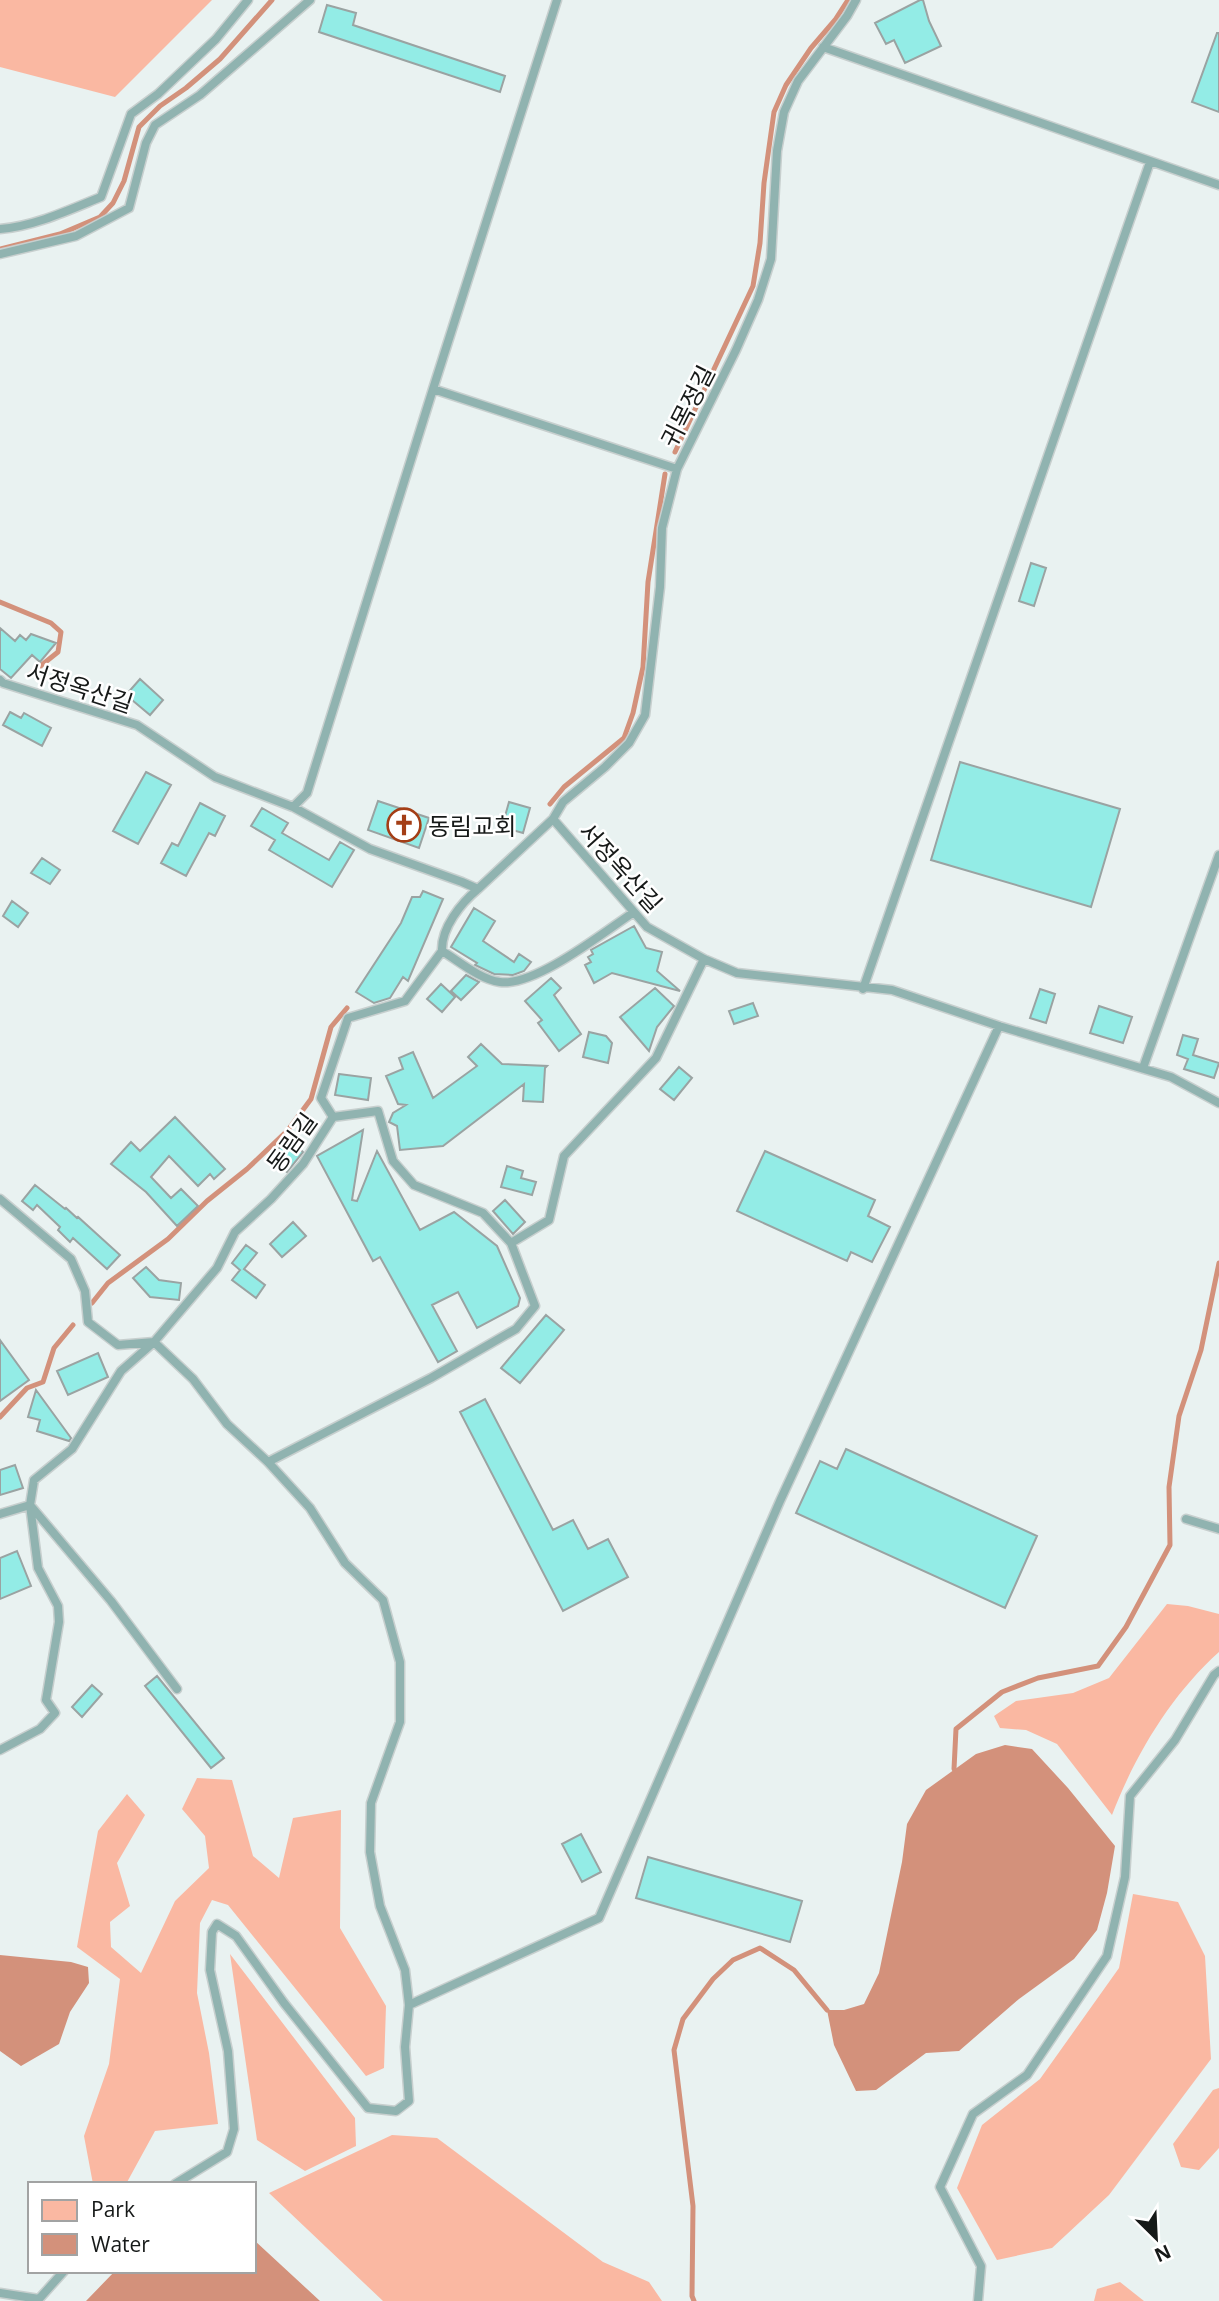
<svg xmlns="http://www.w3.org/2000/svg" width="1219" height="2301" font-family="'Open Sans','Noto Sans KR',sans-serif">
  <rect width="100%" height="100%" fill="#e9f2f1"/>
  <path fill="#fab8a2" d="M0 0H212L115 97 0 67Z
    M1167 1604 1188 1606 1219 1614V1652C1171 1695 1135 1755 1112 1815L1057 1744 1026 1730 1000 1728 994 1716 1016 1701 1073 1693 1109 1678Z
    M197 1778 232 1780 253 1856 279 1878 293 1818 341 1810 340 1928 386 2006 384 2068 366 2076 228 1905 212 1900 200 1923 197 1993 209 2053 218 2124 155 2131 126 2184H93L84 2136 109 2064 120 1979 77 1947 98 1831 127 1794 145 1815 117 1863 130 1906 110 1922 111 1947 141 1973 175 1901 209 1868 205 1836 182 1809Z
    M1133 1894 1178 1902 1205 1956 1211 2059 1109 2195 1052 2248 997 2260 957 2188 982 2125 1040 2079 1119 1968Z
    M230 1954 355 2118 356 2146 305 2171 257 2140Z
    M1219 2088V2148L1199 2170 1181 2167 1173 2144 1213 2090Z
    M392 2135 437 2138 603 2262 649 2282 662 2301H383L269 2193Z
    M1120 2282 1144 2301H1094L1097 2289Z"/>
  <path fill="#d3917b" d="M1005 1745 1032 1749 1068 1788 1115 1846 1107 1893 1097 1930 1074 1959 1019 1999 959 2051 926 2053 876 2090 856 2091 834 2045 827 2010H844L864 2004 879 1973 902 1862 907 1824 926 1790 976 1754Z
    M0 1955 71 1962 88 1967 89 1983 70 2012 59 2044 21 2066 0 2051Z
    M254 2240 320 2301H86L115 2271H254Z"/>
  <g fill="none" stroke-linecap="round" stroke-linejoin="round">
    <path stroke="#d3917b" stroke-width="5" d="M0 249 60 234 100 217 113 203 124 181 139 127 160 106 186 88 220 59 272 0
      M675 452 753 286 760 243 764 183 774 112 786 85 811 48 835 20 848 0
      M0 602 51 623 61 632 58 652 28 676
      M550 804 564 787 624 738 633 713 643 667 648 582 665 474
      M92 1303 108 1283 168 1239 207 1201 247 1169 288 1130 311 1099 331 1027 347 1008
      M0 1417 27 1388 43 1382 54 1348 73 1325
      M954 1769 956 1729 1002 1692 1038 1678 1098 1666 1126 1627 1170 1545 1169 1487 1179 1416 1201 1350 1219 1263
      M694 2301 692 2296 693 2206 674 2050 683 2019 713 1979 733 1960 760 1948 794 1970 827 2010"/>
  </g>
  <path fill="#93ece6" stroke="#9aa3a2" stroke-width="2" d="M920 0H923L929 21 941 46 905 63 894 40 886 44 875 23Z
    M327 5 356 13 353 25 505 76 500 92 319 32Z
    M1217 33H1219V112L1192 102Z
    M1031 563 1046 568 1034 606 1019 601Z
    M0 628 15 641 20 635 26 640 31 634 56 643 40 662 32 655 11 678 0 669Z
    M140 679 163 700 150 715 126 695Z
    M10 712 21 718 24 713 51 728 42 746 3 725Z
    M960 762 1120 809 1091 907 931 860Z
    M146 772 171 785 138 844 113 831Z
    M378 801 429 818 419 848 368 830Z
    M509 802 530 808 523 833 502 827Z
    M200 803 225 816 215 836 209 833 186 876 161 863 172 843 178 846Z
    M262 808 288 823 282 833 329 860 340 842 354 850 332 887 269 850 275 840 251 826Z
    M42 858 60 870 50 884 31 873Z
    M423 891 443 899 408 981 403 977 390 998 374 1003 356 992 401 923 412 897H420Z
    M12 901 28 913 18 927 3 916Z
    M474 908 495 921 483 941 514 962 519 954 531 962 524 971 513 975 494 974 475 965 477 963 451 947Z
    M634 926 646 948 662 952 657 971 680 991 612 973 594 983 585 965 591 962 588 957 593 954 591 950Z
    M466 975 479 982 461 1000 451 991Z
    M551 978 561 988 554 995 581 1034 559 1051 538 1023 542 1020 525 1001Z
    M441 984 455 997 442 1012 427 999Z
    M655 988 674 1006 657 1027 649 1051 620 1017Z
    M1040 989 1055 994 1046 1023 1030 1018Z
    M753 1003 758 1016 734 1024 729 1011Z
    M1099 1006 1132 1017 1123 1043 1090 1033Z
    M589 1032 606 1036 612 1043 608 1063 583 1057Z
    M1183 1035 1198 1039 1193 1055 1219 1063 1214 1078 1184 1069 1188 1059 1177 1055Z
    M481 1044 502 1064 547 1066 545 1068 543 1102 523 1101 524 1084 443 1146 400 1150 397 1126 389 1122 393 1113 406 1105 398 1104 386 1076 403 1069 399 1058 413 1052 433 1098 477 1066 468 1057Z
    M679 1067 692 1078 674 1100 660 1089Z
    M339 1074 371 1078 368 1100 335 1095Z
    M175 1117 225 1169 214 1179 210 1174 198 1186 169 1156 151 1177 171 1198 181 1189 198 1206 177 1226 146 1192 111 1164 131 1142 140 1151Z
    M363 1130 352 1200 357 1201 377 1151 420 1230 454 1212 497 1246 520 1298 518 1306 477 1328 458 1292 432 1305 457 1351 438 1362 380 1257 373 1261 317 1156Z
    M288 1138 303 1152 287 1172 271 1158Z
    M765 1151 875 1200 868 1216 890 1227 872 1262 851 1252 847 1261 737 1211Z
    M507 1166 523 1171 521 1178 536 1182 532 1195 501 1187Z
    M35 1185 65 1209 66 1208 77 1218 78 1217 120 1255 107 1269 73 1238 70 1242 58 1230 60 1227 37 1205 33 1210 22 1201Z
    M505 1200 525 1222 513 1234 493 1211Z
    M293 1222 306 1236 282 1257 270 1244Z
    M246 1245 257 1253 244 1269 265 1285 256 1298 232 1280 240 1270 232 1263Z
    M146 1267 159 1280 181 1283 179 1300 150 1297 133 1278Z
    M546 1315 564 1330 520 1383 501 1368Z
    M0 1340 29 1380 0 1401Z
    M98 1353 108 1377 68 1395 57 1371Z
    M36 1390 71 1438 69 1441 37 1431 40 1420 28 1417Z
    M485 1399 553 1530 573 1520 588 1549 608 1539 628 1577 563 1611 460 1412Z
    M846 1449 1037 1536 1005 1608 796 1513 820 1461 837 1469Z
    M15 1465 23 1488 0 1495V1470Z
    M17 1551 31 1586 0 1599V1558Z
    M157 1676 224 1758 211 1768 145 1686Z
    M92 1685 102 1694 82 1717 72 1707Z
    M581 1834 601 1872 582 1882 562 1844Z
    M648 1857 802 1901 790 1942 636 1898Z"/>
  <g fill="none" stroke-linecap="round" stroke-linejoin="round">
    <defs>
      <path id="lane" d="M823 47 1219 185
        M0 229C35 226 69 210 101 197L131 114 158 94 216 39 248 0
        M0 254 76 236 129 208 146 143 155 125 200 95 310 0
        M433 389 677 469
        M0 680 3 683 137 725 215 777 293 807 370 849 462 882 478 889 553 819 647 927 704 959 737 973 892 990 999 1026 1171 1077 1219 1103
        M293 807 307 793 433 389 557 0
        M553 819 563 802 605 767 629 743 645 715 660 587 662 528 677 469 736 350 758 300 771 259 777 151 784 112 798 81 847 16 856 0
        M442 951C441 928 461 903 478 889
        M863 989 1150 162
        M1143 1068 1219 855
        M333 1117 321 1098 348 1018 405 1001 442 951C459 961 479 979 500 982 535 987 604 932 634 912
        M0 1199 71 1259 85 1291 88 1322 118 1345 154 1342 217 1268 235 1232 271 1199 303 1164 333 1117 378 1111 393 1161 414 1185 483 1213 511 1243 549 1220 564 1156 656 1058 704 959
        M268 1462 431 1378 516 1329 535 1306 511 1243
        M0 1514 30 1505 111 1601 177 1689
        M1186 1519 1219 1529
        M0 1750 40 1729 55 1713 46 1700 59 1622 58 1606 38 1568 30 1505 34 1480 72 1449 121 1371 154 1342 193 1379 227 1424 268 1462 310 1508 345 1563 383 1600 400 1662V1722L371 1803 370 1852 380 1906 405 1970 409 2005 405 2047 409 2101 396 2111 368 2108 284 2003 236 1936 217 1924 212 1932 210 1970 228 2051 234 2129 227 2152 175 2184
        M409 2005 599 1918 780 1501 999 1026
        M0 2293 39 2299 64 2271
        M978 2301 981 2266 940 2187 973 2114 1027 2075 1107 1956 1125 1877 1130 1796 1175 1740 1214 1675 1219 1671"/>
    </defs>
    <use href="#lane" stroke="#c7cfce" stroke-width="11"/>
    <use href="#lane" stroke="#90b3b0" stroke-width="8"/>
  </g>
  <defs>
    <symbol id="church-ring" viewBox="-11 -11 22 22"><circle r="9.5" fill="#fff" stroke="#a43e16" stroke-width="1.5"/><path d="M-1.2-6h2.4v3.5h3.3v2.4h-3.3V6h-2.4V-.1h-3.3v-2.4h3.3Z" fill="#a43e16"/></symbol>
  </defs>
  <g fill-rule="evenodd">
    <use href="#church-ring" x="385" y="806" width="38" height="38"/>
  </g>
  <g text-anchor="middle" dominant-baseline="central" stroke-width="5" stroke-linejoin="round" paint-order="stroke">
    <g font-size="24" fill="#161918" stroke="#fff">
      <text transform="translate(687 406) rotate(-63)">귀목정길</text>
      <text transform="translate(80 687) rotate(18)">서정옥산길</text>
      <text transform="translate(621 867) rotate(48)">서정옥산길</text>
      <text transform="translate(291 1142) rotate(-54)">동림길</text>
    </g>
    <g font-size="24" fill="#161918" stroke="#fff" text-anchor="start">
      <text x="428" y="825">동림교회</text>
    </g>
  </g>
  <rect x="28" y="2182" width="228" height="91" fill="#ffffff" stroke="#a2a3a3" stroke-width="2"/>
  <rect x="42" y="2200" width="35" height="21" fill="#fab8a2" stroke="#a2a3a3" stroke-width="2"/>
  <text x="91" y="2217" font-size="21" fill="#161918">Park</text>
  <rect x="42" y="2234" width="35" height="21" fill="#d3917b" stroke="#a2a3a3" stroke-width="2"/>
  <text x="91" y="2252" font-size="21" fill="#161918">Water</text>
  <g transform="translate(1156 2238) rotate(156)" stroke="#ffffff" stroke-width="5" paint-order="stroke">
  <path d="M0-5L12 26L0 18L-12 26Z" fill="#161918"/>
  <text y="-10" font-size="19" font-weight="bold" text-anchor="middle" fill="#161918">N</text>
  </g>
</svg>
